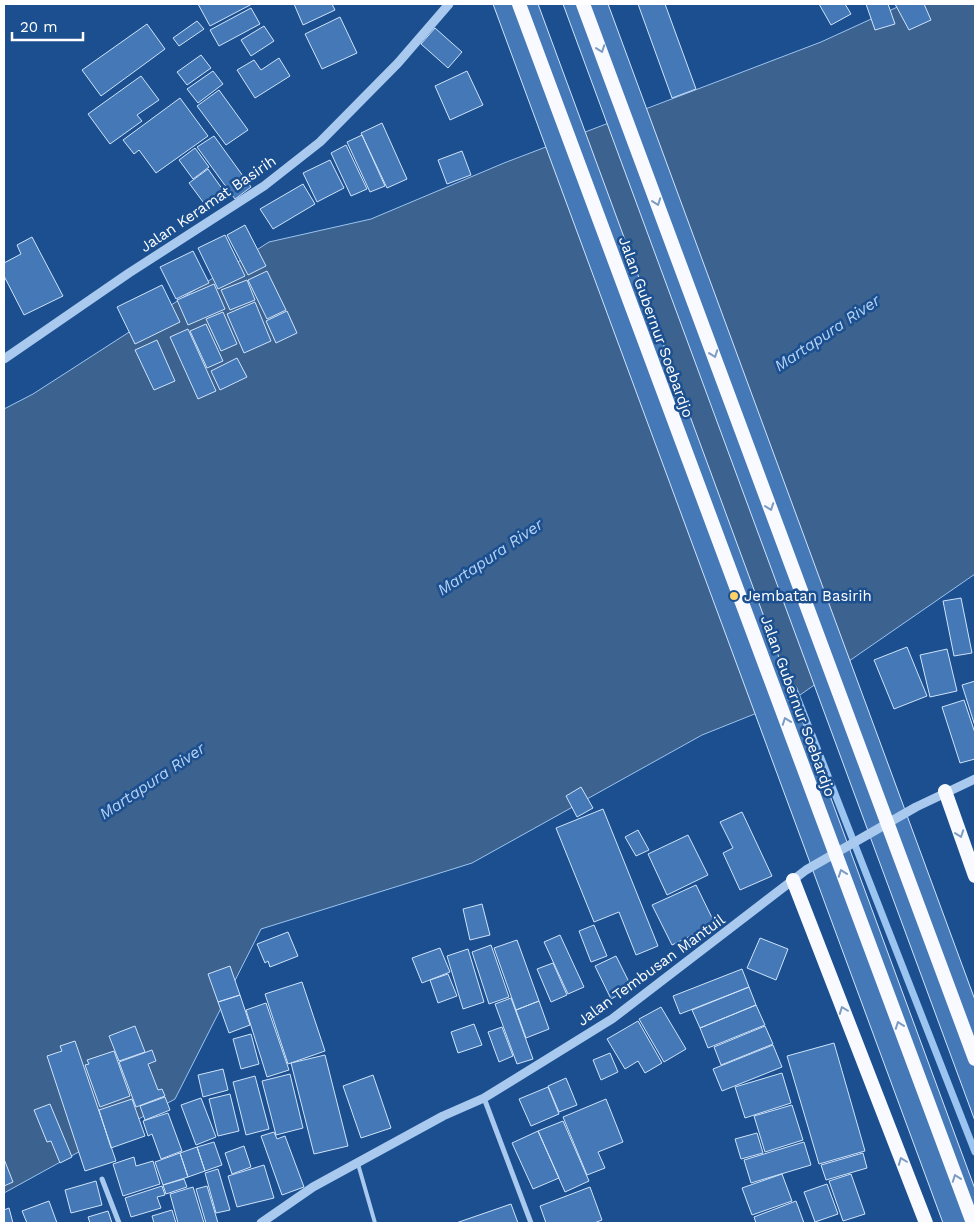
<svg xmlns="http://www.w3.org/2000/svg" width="979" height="1227" font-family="'Work Sans',sans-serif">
  <rect width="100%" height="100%" fill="#1b4f8f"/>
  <path fill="#3c6290" stroke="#9cc4f0" d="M904 4H975V574L797 697 702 735 472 863 261 929 175 1099 4 1193V409L33 394 269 242 371 219 504 163 821 42Z"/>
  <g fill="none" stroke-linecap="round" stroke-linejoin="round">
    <path stroke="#9cc4f0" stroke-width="7" d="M794 689 975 1152"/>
  </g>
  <path fill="#4478b7" stroke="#cfe3fa" d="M198 4H252L210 26Z
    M294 4H332L335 10 303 25Z
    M493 4H538L975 1189V1223H943Z
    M563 4H608L975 1000V1121Z
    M638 4H665L696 89 672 98Z
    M819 4H845L851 14 831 25Z
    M866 4H888L895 24 875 30Z
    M895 4H924L931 20 909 30Z
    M251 8 260 24 219 46 210 30Z
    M340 17 357 53 322 69 305 34Z
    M197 21 204 29 179 46 173 38Z
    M147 24 165 49 101 96 82 70Z
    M264 26 274 41 251 56 241 40Z
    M435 28 462 52 448 68 421 44Z
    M201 55 211 68 187 85 177 72Z
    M279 58 290 76 255 98 237 70 254 60 261 70Z
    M213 71 223 84 198 103 187 89Z
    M467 71 483 105 450 120 435 86Z
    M141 76 159 100 137 115 142 121 110 144 88 114Z
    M219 90 248 130 226 145 197 106Z
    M180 98 208 136 156 173 139 150 134 154 123 140Z
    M382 123 407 179 387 188 361 133Z
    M362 135 385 186 370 192 347 142Z
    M214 136 251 187 235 199 197 147Z
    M346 145 367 189 351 196 331 153Z
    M195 148 209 167 193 179 179 160Z
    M462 151 471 175 447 184 438 160Z
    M330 160 344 188 317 202 303 173Z
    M208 169 228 197 209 210 189 183Z
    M303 184 315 204 273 229 260 209Z
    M245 225 266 266 248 275 227 235Z
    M225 235 245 276 218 289 198 248Z
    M32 237 63 296 24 315 4 276V263L21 254 17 245Z
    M193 251 209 283 176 299 160 267Z
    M267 271 286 310 267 319 248 280Z
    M247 280 255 300 230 310 221 290Z
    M214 284 225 309 188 325 177 300Z
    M162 285 180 322 135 344 117 307Z
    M255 302 271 341 244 353 227 314Z
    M287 311 297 333 276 343 266 321Z
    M223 312 237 344 221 351 206 319Z
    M206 324 223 361 207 368 190 331Z
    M188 329 216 391 198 399 170 337Z
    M157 340 175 381 154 390 135 350Z
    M237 358 247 377 220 390 211 371Z
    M961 598 972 653 954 656 943 601Z
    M907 647 927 696 894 709 874 660Z
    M947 649 957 691 930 697 920 655Z
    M975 681V726L962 685Z
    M964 700 975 733V759L960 763 942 707Z
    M581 787 593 808 577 817 566 796Z
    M603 809 658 946 636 955 619 912 594 922 556 828Z
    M742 812 772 876 740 890 723 853 733 848 720 822Z
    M638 830 649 850 636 856 625 837Z
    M688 835 708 875 667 895 648 854Z
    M696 885 715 924 672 945 652 905Z
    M482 904 490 935 470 940 463 909Z
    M594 925 607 956 591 962 579 931Z
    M288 932 298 956 270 967 268 961 265 963 257 944Z
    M560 935 584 987 568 994 544 942Z
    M760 938 788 949 776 980 747 968Z
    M517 940 539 1001 516 1010 494 948Z
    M491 945 509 997 489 1004 472 952Z
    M440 948 450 972 422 983 412 958Z
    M468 949 484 1002 463 1009 447 956Z
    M616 956 632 988 611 999 595 966Z
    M553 963 567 995 551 1002 537 969Z
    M230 966 240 995 218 1002 208 974Z
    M742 969 749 987 680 1014 673 996Z
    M448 974 457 996 438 1003 430 980Z
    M302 982 325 1051 288 1064 265 994Z
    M749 987 756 1005 700 1028 692 1010Z
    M240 995 250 1025 229 1033 218 1002Z
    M511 998 533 1059 517 1064 495 1004Z
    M539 1001 549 1029 526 1038 516 1010Z
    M266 1003 289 1070 267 1077 246 1010Z
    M756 1005 765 1025 708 1048 700 1028Z
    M661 1007 686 1049 664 1062 639 1019Z
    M638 1021 662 1063 645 1073 638 1061 625 1069 607 1039Z
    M474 1024 482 1045 458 1053 451 1032Z
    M135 1026 145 1052 119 1061 109 1036Z
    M765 1026 773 1044 721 1065 714 1047Z
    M502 1027 513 1056 499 1062 488 1032Z
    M251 1034 259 1064 241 1069 233 1039Z
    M75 1041 116 1161 85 1171 47 1056 62 1051 60 1046Z
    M834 1043 865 1151 819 1164 787 1056Z
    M773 1045 782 1067 722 1091 713 1069Z
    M152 1050 156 1061 148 1064 158 1090 162 1089 165 1096 136 1107 119 1062Z
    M114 1051 130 1096 100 1107 85 1065 89 1064 87 1060Z
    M610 1053 618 1072 601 1080 593 1060Z
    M325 1055 348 1146 314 1154 291 1063Z
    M223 1069 228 1090 203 1097 198 1075Z
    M782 1073 791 1103 745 1118 735 1087Z
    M290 1074 303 1128 276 1135 262 1081Z
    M373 1075 391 1128 361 1138 343 1086Z
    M255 1076 269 1129 246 1135 233 1082Z
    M566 1078 577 1105 559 1112 548 1086Z
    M548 1087 559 1114 531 1126 519 1099Z
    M230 1094 239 1131 218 1136 209 1099Z
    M165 1097 170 1110 145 1120 140 1106Z
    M201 1098 216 1137 196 1145 181 1105Z
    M132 1099 145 1136 111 1148 99 1110Z
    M606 1099 623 1142 598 1152 605 1168 587 1175 563 1117Z
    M50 1104 72 1157 60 1163 51 1141 47 1142 34 1110Z
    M792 1105 803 1140 765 1152 754 1116Z
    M168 1113 182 1151 161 1159 152 1134 148 1136 143 1121Z
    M563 1121 589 1181 565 1192 538 1131Z
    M538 1131 559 1178 533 1189 512 1143Z
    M274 1132 277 1139 285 1136 304 1187 282 1195 261 1136Z
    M757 1133 763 1153 741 1159 735 1139Z
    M214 1142 222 1165 205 1171 197 1147Z
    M804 1142 811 1165 751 1183 744 1160Z
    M244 1146 251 1167 232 1174 225 1153Z
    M197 1147 205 1171 188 1177 180 1153Z
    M180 1153 188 1177 163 1185 155 1162Z
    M863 1153 867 1168 826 1180 821 1165Z
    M134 1157 136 1166 153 1161 160 1184 123 1196 113 1164Z
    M4 1159 13 1182 4 1186Z
    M264 1165 274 1198 237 1207 228 1176Z
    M218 1169 230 1210 216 1213 205 1173Z
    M782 1174 792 1201 752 1215 742 1188Z
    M851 1174 865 1214 843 1221 829 1181Z
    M184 1179 187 1187 166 1194 163 1185Z
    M96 1181 102 1205 71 1213 65 1190Z
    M827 1184 838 1214 815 1222 804 1192Z
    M162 1186 165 1195 157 1197 161 1208 131 1217 125 1198Z
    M207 1186 218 1223H206L196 1189Z
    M193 1187 204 1223H178L170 1194Z
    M590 1187 602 1220 594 1223H546L540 1206Z
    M49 1201 57 1223H27L22 1211Z
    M796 1201 804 1223H756L754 1217Z
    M511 1204 518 1223H456Z
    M9 1208 13 1223H4V1210Z
    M172 1210 176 1223H154L152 1216Z
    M108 1211 112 1223H90L88 1217Z"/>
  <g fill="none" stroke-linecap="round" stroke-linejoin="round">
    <path stroke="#a9c9ee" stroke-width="4" d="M358 1164 375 1223"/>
    <path stroke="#a9c9ee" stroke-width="5" d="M484 1098 531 1223
      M102 1179 119 1223"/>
    <path stroke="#a9c9ee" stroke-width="9" d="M4 359 129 273 264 186 320 142 398 63 449 4
      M261 1223 313 1187 443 1116 484 1098 612 1019 806 870 916 807 975 779"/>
    <path stroke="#f8faff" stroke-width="14" d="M945 791 975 876
      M793 880 926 1223"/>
    <path stroke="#f8faff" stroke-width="14" d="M519 4 973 1223
      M583 4 975 1059"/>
  </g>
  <defs><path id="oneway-chevron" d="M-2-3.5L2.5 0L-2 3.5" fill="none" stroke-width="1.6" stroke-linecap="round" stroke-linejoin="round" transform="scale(1.25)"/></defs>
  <g stroke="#7e9cc1">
    <use href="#oneway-chevron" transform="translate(601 49) rotate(70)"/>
    <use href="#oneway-chevron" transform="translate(657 202) rotate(70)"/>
    <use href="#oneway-chevron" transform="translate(714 354) rotate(70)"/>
    <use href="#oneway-chevron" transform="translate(770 507) rotate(70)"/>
    <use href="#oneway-chevron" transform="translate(786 721) rotate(-110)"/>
    <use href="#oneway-chevron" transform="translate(960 834) rotate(70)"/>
    <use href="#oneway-chevron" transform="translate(842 873) rotate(-110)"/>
    <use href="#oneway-chevron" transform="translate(843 1010) rotate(-111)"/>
    <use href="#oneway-chevron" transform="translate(899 1025) rotate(-110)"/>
    <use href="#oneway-chevron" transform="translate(902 1161) rotate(-111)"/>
    <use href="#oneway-chevron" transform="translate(956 1178) rotate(-110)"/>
  </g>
  <circle fill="#ffd166" stroke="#1b4f8f" stroke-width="2" cx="734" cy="596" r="5"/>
  <g text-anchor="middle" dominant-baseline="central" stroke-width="5" stroke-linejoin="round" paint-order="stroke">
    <g font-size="15" fill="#fff" stroke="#1b4f8f">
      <text transform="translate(208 204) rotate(-34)">Jalan Keramat Basirih</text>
      <text transform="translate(656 327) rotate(70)">Jalan Gubernur Soebardjo</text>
      <text transform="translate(798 706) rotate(70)">Jalan Gubernur Soebardjo</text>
      <text transform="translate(651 970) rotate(-36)">Jalan Tembusan Mantuil</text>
    </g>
    <g font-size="15" fill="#fff" stroke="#1b4f8f" text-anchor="start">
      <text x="744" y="596">Jembatan Basirih</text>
    </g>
    <g font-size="16" font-style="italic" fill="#b5d3f5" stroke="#1b4f8f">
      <text transform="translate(827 333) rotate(-34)">Martapura River</text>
      <text transform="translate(490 557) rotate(-34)">Martapura River</text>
      <text transform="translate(152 781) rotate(-34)">Martapura River</text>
    </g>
  </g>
  <rect width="979" height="1227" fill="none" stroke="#ffffff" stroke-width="10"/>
  <path d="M12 32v8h71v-8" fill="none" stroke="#ffffff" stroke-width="2.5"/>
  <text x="20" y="32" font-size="15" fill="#ffffff" stroke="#1b4f8f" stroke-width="4" paint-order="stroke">20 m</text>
</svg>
